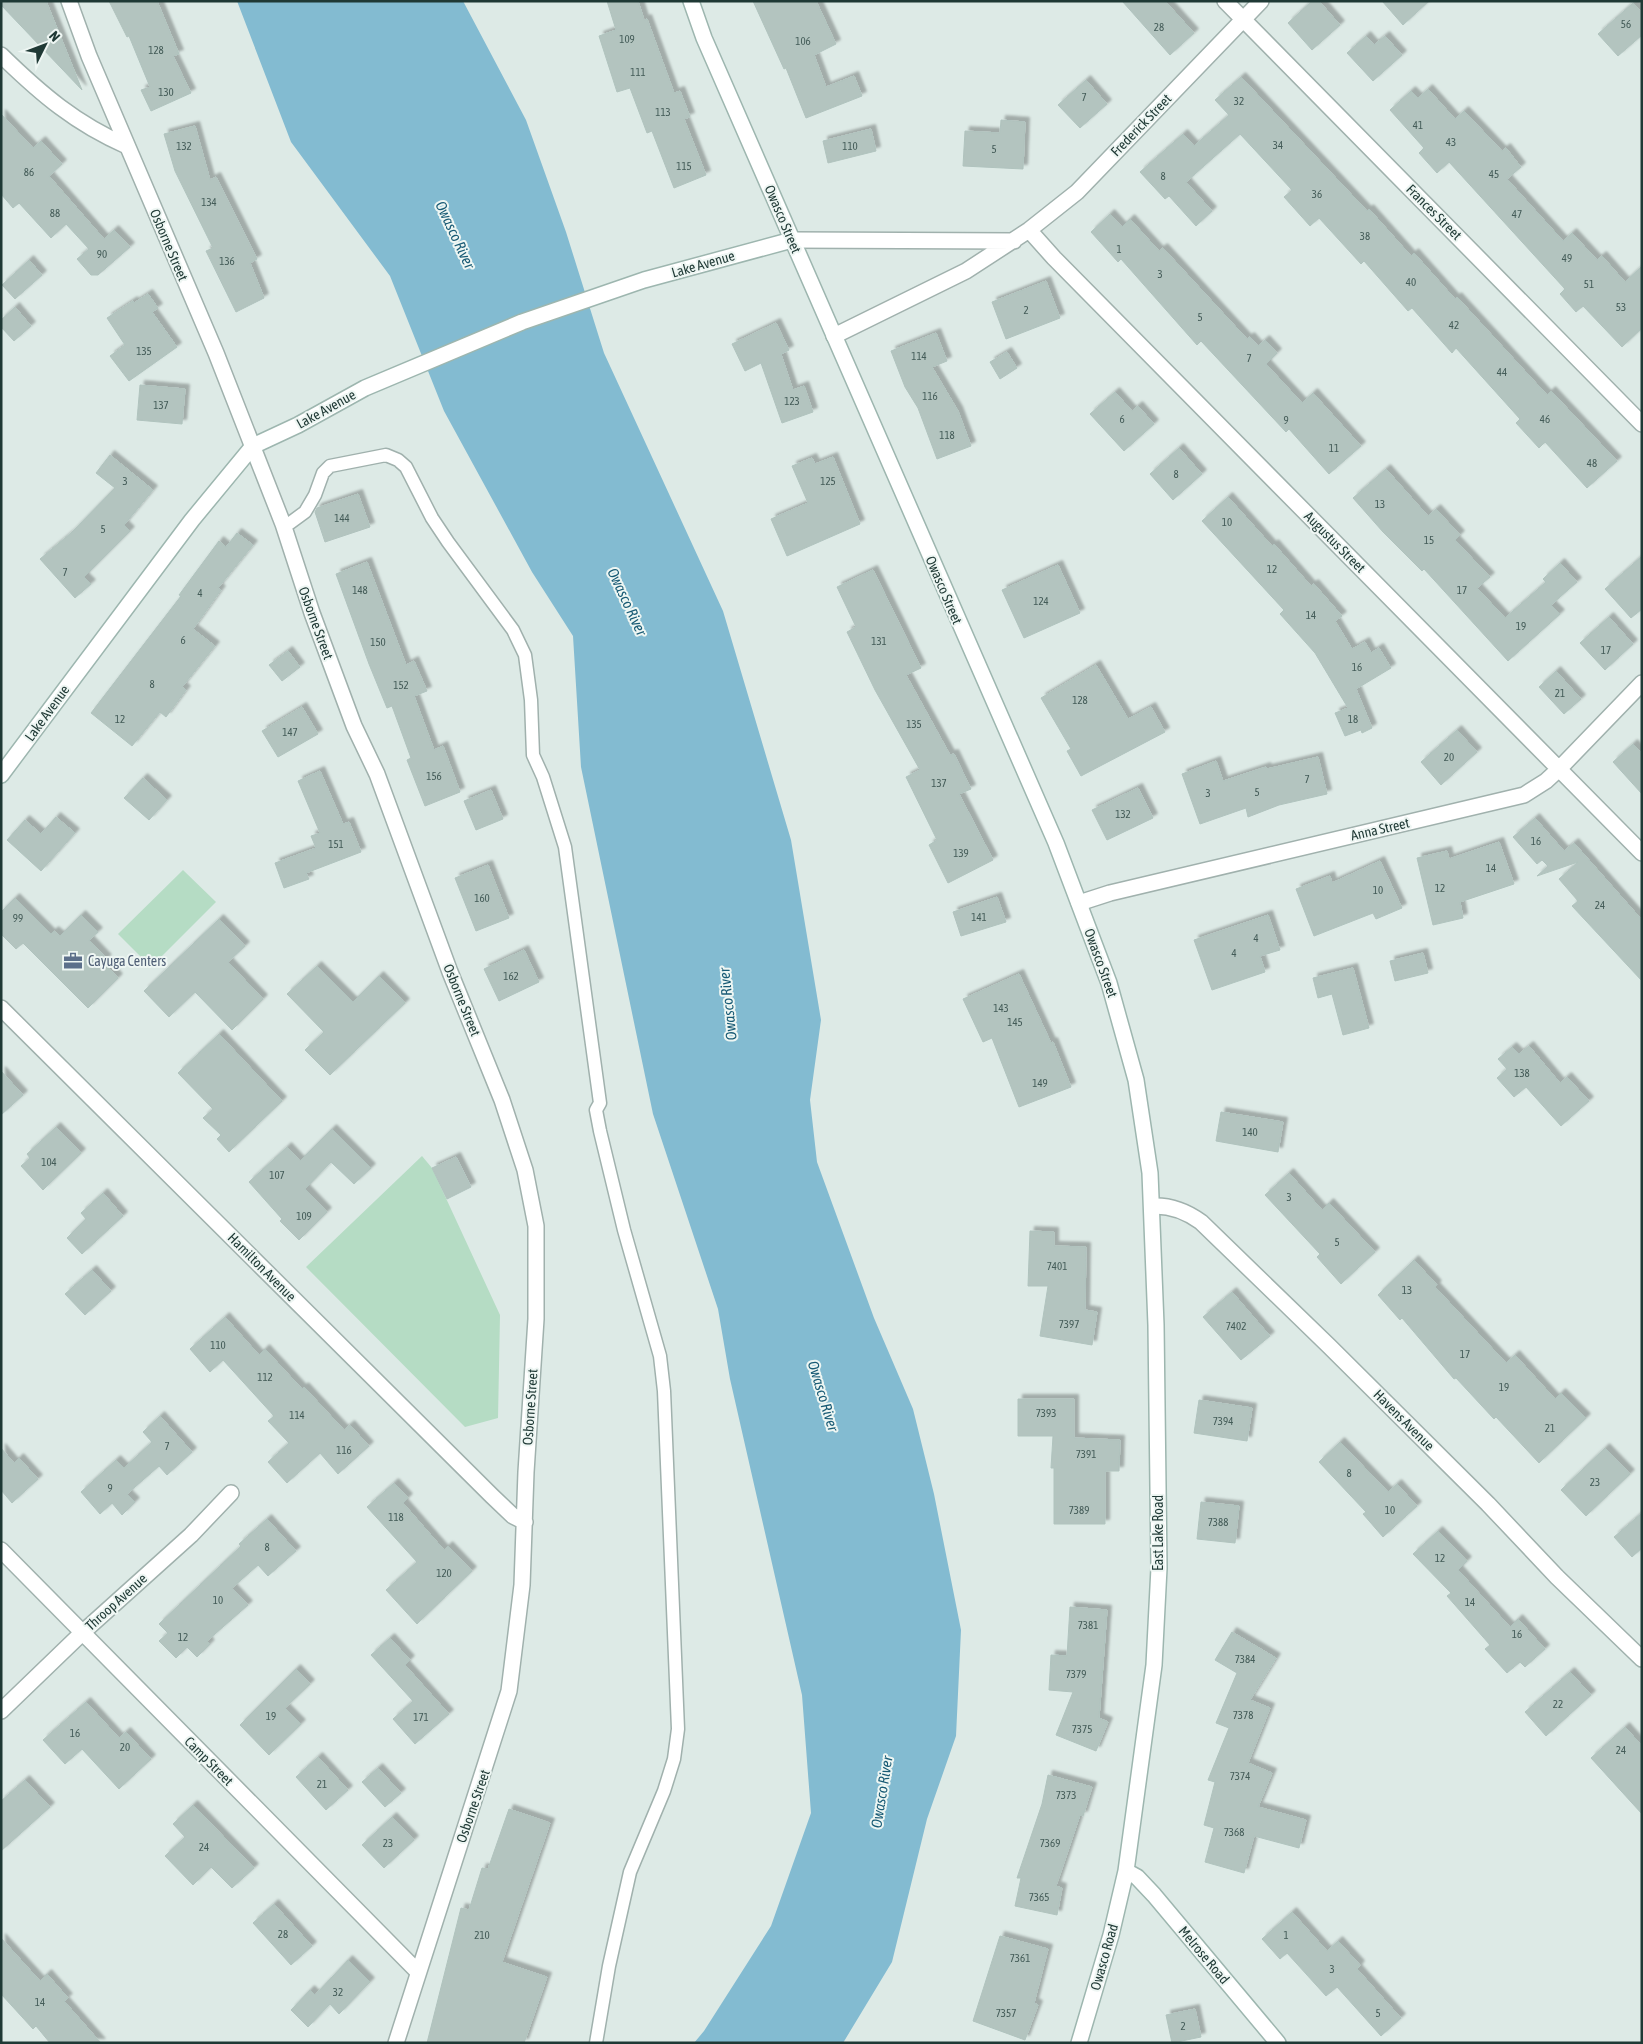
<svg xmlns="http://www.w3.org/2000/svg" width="1643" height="2044" font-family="'Asap Condensed',sans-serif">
<defs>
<filter id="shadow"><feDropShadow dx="4.5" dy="-4.5" stdDeviation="1" flood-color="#0004"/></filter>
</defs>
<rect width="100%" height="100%" fill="#ddeae6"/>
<path fill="#b5dcc4" d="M183 870 216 902 151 967 118 934Z
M422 1156 432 1168 500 1315 498 1418 465 1427 306 1267Z"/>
<path fill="#83bbd1" d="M237 1H463L526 120 566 232 604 353 723 611 791 840 821 1020 810 1100 817 1162 874 1318 913 1409 934 1494 961 1630 956 1736 927 1819 892 1962 843 2043H694L704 2031 771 1926 811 1813 802 1695 730 1379 718 1309 653 1114 581 767 573 636 532 572 444 411 390 276 291 142Z"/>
<path fill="#b3c4bf" stroke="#b0c3be" filter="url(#shadow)" d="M1 1H46L82 90 1 5Z
M109 1H157L179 54 173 56 191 93 151 111 141 90 150 87 129 36 127 37Z
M607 1H638L644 20 647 19 674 93 680 91 690 117 684 119 706 175 674 188 652 131 647 133 630 88 617 92 599 36 616 30Z
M753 1H816L836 44 814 55 826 87 854 76 862 96 806 118 786 68 784 69Z
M1122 1H1165L1194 33 1170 55Z
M1312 1H1319L1340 25 1312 50 1288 23Z
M1382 1H1429L1403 25Z
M1633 3 1642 13V35L1618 56 1598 34Z
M1366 36 1374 45 1385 36 1402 55 1373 81 1347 53Z
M1241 77 1367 211 1369 209 1411 256 1414 253 1455 299 1457 297 1547 395 1551 391 1617 461 1587 488 1545 442 1539 448 1516 423 1520 419 1456 348 1452 353 1412 308 1408 311 1364 261 1361 264 1319 218 1310 226 1284 197 1292 190 1240 134 1186 182 1212 211 1196 226 1169 196 1165 199 1140 172 1183 134 1194 146 1229 115 1215 100Z
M1086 80 1107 104 1080 128 1058 105Z
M1428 89 1455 119 1464 111 1502 151 1506 148 1521 167 1507 179 1563 241 1572 233 1597 260 1602 256 1625 282 1642 266V328L1622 347 1583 306 1576 312 1560 294 1565 289 1449 162 1437 173 1419 153 1424 148 1390 110 1411 91 1418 98Z
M1 114 33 148 41 141 62 164 49 176 104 239 114 230 130 247 98 275H91L77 259 89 249 66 224 51 238 19 203 13 208 1 194Z
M1001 120 1025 122 1023 169 963 166 965 131 1000 133Z
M195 126 210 180 216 177 257 259 250 263 264 298 236 312 206 251 213 248 175 171 164 134Z
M871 129 876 151 828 163 823 141Z
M1110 214 1122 227 1130 219 1159 251 1163 248 1247 339 1250 337 1258 346 1265 340 1277 353 1266 364 1302 403 1313 393 1361 446 1329 474 1289 429 1286 432 1201 341 1197 345 1121 259 1118 262 1091 232Z
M29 260 42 275 15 299 2 285Z
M1046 281 1060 318 1006 339 992 302Z
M148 294 158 308 152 312 177 347 129 381 110 356 125 345 107 318 133 301 134 303Z
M15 307 31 326 14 341 1 327V320Z
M776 323 789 350 781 354 793 390 804 386 813 412 782 423 761 363 745 371 732 344Z
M936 333 947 361 932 367 958 411 971 446 937 459 918 408 905 387 891 351Z
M1007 352 1017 368 1000 379 990 362Z
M140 385 185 389 182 424 137 420Z
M1115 392 1132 411 1138 406 1154 424 1124 451 1090 414Z
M1179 448 1202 474 1173 500 1150 474Z
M110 455 153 490 124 525 130 531 84 577 91 584 75 598 40 559 71 533 115 488 96 473Z
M833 457 860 524 787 556 771 519 808 503 792 466 812 458 815 464Z
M1386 469 1428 516 1436 509 1460 535 1455 540 1490 577 1477 588 1505 618 1546 582 1543 579 1560 563 1577 582 1551 605 1560 614 1508 661 1424 569 1422 571 1383 532 1353 498Z
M358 494 370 527 325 542 315 512 317 508Z
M1228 497 1272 546 1274 544 1311 586 1314 584 1342 616 1335 621 1352 649 1365 642 1371 653 1379 648 1391 668 1356 689 1372 728 1362 733 1361 730 1345 736 1335 713 1348 708 1315 653 1280 614 1284 610 1202 521Z
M237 533 253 545 218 588 221 590 193 629 215 646 182 687 186 690 166 717 160 712 132 746 91 713 181 596 179 595 219 541 226 547Z
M1642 556V609L1631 618 1605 589Z
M367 562 406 665 414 661 427 691 414 696 434 750 443 746 460 792 425 806 407 760 411 758 392 706 387 708 369 664 336 574Z
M1058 565 1080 613 1024 638 1002 590Z
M873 570 921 668 906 675 950 755 954 754 971 789 959 794 993 860 948 883 929 845 937 840 906 777 920 770 875 690 847 632 856 627 837 587Z
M1609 617 1633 644 1605 670 1580 643Z
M288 651 300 667 282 681 269 665Z
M1096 665 1128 719 1151 707 1165 732 1081 776 1067 751 1071 749 1041 698Z
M1556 671 1581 699 1564 714 1539 687Z
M302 707 318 734 278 757 262 731Z
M1457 730 1477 752 1441 785 1421 762Z
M1633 744 1642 754V794L1613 762Z
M1318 757 1327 794 1279 805 1248 817 1246 808 1200 824 1182 774 1216 761 1223 781 1266 767 1267 769Z
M320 771 343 824 349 822 361 852 306 873 309 879 284 888 275 863 316 848 311 836 320 833 298 781Z
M143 778 167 800 149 820 124 798Z
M1138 788 1153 818 1107 840 1092 810Z
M491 790 503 819 476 830 464 801Z
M56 817 75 833 41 871 7 840 25 820 41 834Z
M1535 818 1564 851 1574 843 1642 920V981L1572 906 1578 901 1559 879 1578 862 1537 876 1548 866 1542 860 1537 864 1513 837Z
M1499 842 1514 884 1460 902 1463 918 1433 925 1417 858 1447 851 1449 859Z
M1380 861 1402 908 1376 919 1373 913 1314 936 1296 889 1330 876 1332 883Z
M488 865 509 918 476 931 455 878Z
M997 897 1006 922 961 936 953 912Z
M15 898 51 934 54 931 60 936 81 915 98 932 89 940 107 959 103 962 118 978 88 1008 23 943 16 949 1 934V912Z
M1268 915 1280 950 1260 956 1265 972 1212 990 1194 940Z
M219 919 245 946 228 962 263 999 232 1030 195 992 169 1017 144 991Z
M524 950 539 982 499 1001 484 969Z
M1423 953 1428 973 1395 981 1390 961Z
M317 966 353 1002 379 976 405 1003 330 1075 305 1050 324 1032 287 994Z
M1353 968 1369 1028 1343 1035 1332 994 1318 998 1313 978Z
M1019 974 1051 1043 1053 1042 1071 1087 1019 1107 992 1038 983 1042 963 999Z
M219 1034 282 1101 229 1152 217 1139 221 1135 203 1118 213 1109 178 1073Z
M1529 1046 1560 1083 1567 1077 1589 1101 1561 1126 1526 1087 1514 1097 1497 1078 1507 1069 1498 1059 1512 1047 1519 1054Z
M1 1071 23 1095 1 1115Z
M1221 1112 1283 1122 1278 1152 1216 1141Z
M56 1127 81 1153 43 1190 21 1166 30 1158 27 1154Z
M332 1129 371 1168 354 1184 331 1162 305 1189 327 1212 299 1240 280 1221 282 1219 249 1182 287 1147 300 1161Z
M456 1157 471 1187 447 1199 432 1168Z
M1289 1173 1322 1210 1329 1203 1375 1252 1341 1284 1317 1257 1320 1254 1265 1195Z
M103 1193 123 1216 82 1254 67 1238 86 1219 81 1213Z
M1030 1231 1054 1232V1246L1086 1247 1085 1310 1097 1312 1092 1345 1040 1336 1048 1286H1028Z
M1414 1260 1437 1285 1435 1287 1506 1363 1515 1355 1555 1399 1561 1393 1586 1418 1539 1463 1496 1417 1494 1419 1456 1378 1454 1379 1402 1318 1400 1320 1378 1295Z
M92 1270 111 1291 85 1315 65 1294Z
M1232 1292 1270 1336 1241 1360 1203 1317Z
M225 1317 259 1355 265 1349 302 1389 304 1387 344 1430 350 1425 369 1446 338 1474 320 1453 287 1483 268 1462 289 1443 268 1421 274 1416 223 1360 210 1372 190 1349Z
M1018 1399H1074V1438L1120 1440 1119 1471H1105V1524H1054V1468H1051L1053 1436H1018Z
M1199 1400 1252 1408 1247 1441 1194 1433Z
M160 1416 192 1452 167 1475 159 1466 127 1494 135 1502 122 1515 112 1503 100 1514 81 1492 116 1460 124 1468 152 1442 143 1432Z
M1340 1442 1388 1492 1397 1484 1417 1506 1383 1537 1363 1514 1366 1512 1319 1462Z
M1 1448 14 1463 19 1458 38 1479 12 1503 1 1490Z
M1605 1448 1630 1474 1586 1516 1561 1490Z
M394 1483 408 1498 403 1503 444 1550 448 1546 472 1571 417 1624 386 1590 417 1562 367 1507Z
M1201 1502 1239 1506 1235 1543 1197 1539Z
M1642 1513V1548L1632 1557 1614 1537Z
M267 1519 296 1551 268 1576 258 1565 232 1588 248 1605 207 1641 210 1644 197 1657 187 1647 176 1658 159 1641 168 1633 159 1624 241 1546 239 1544Z
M1438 1531 1467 1561 1458 1570 1510 1627 1518 1619 1545 1649 1525 1667 1520 1662 1507 1673 1485 1649 1490 1645 1447 1596 1451 1593 1413 1554Z
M1070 1607 1107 1610 1099 1718 1108 1722 1096 1751 1056 1735 1073 1692 1049 1690 1051 1655 1067 1656Z
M1232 1632 1276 1658 1250 1700 1270 1708 1248 1763 1272 1773 1258 1807 1306 1820 1299 1848 1254 1836 1244 1873 1205 1862 1214 1828 1204 1825 1215 1782 1208 1780 1229 1728 1216 1723 1237 1673 1215 1660Z
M390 1638 410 1660 405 1665 449 1714 415 1744 393 1719 413 1701 371 1655Z
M296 1669 310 1684 285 1708 301 1724 269 1755 240 1725Z
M1570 1672 1591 1695 1546 1736 1525 1712Z
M86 1702 119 1738 126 1732 151 1759 119 1789 82 1749 65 1764 43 1740Z
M1625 1727 1642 1746V1814L1591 1758Z
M318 1757 348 1790 326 1810 296 1777Z
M378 1768 401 1793 385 1807 362 1782Z
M1048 1775 1092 1787 1083 1816 1080 1815 1056 1886 1062 1888 1057 1915 1015 1906 1021 1878H1017L1042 1804Z
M25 1780 50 1807 1 1851V1801Z
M193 1805 254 1868 232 1888 211 1867 193 1885 165 1856 185 1837 173 1824Z
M509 1809 550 1823 502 1962 547 1977 524 2043H427L461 1908 469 1910 482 1868 488 1869Z
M392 1817 414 1840 384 1868 362 1845Z
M274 1904 312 1946 291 1965 253 1923Z
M1292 1912 1327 1951 1338 1941 1360 1965 1357 1969 1401 2018 1381 2036 1337 1987 1326 1996 1287 1953 1280 1959 1262 1939Z
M1000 1936 1048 1949 1034 2003 1038 2005 1025 2040 973 2021Z
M1 1938 40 1981 47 1974 68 1998 64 2001 101 2043H50L36 2026 33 2029 1 1994Z
M348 1960 370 1982 339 2014 330 2004 308 2027 291 2010 310 1990 315 1995Z
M1195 2009 1201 2037 1172 2043 1166 2015Z"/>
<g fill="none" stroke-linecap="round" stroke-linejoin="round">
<g stroke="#a0b1ad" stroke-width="15">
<path id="lane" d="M283 524 290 523 305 512 315 495 323 473 330 466 386 455 398 460 406 467 432 518 448 542 513 630 525 655 531 700 533 755 543 777 565 847 600 1103 596 1110 600 1131 624 1230 660 1356 664 1391 678 1729 674 1759 664 1791 630 1872 609 1966 596 2043"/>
</g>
<g stroke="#a0b1ad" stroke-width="18">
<path id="street" d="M69 1 89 56 216 353 283 524 312 613 354 726 377 774 450 972 502 1100 525 1170 536 1226V1319L526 1472 522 1585 509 1691 396 2043
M1225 1 1642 424
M1 55C41 94 76 124 127 146
M1029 230 1054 258 1642 853
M792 240 1014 241
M834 336 966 271 1029 230 1077 192 1261 1
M1079 903 1110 893 1524 795 1546 781 1559 769 1642 683
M1 1008 492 1496 513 1516 525 1522
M1152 1206C1171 1205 1186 1211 1201 1222L1329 1346 1488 1504 1557 1577 1642 1659
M1 1550 418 1972
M1 1711 82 1633 191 1535 231 1493"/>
</g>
<g stroke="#9db6af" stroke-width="18">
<path id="secondary" d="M691 1 704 38 1056 843 1109 983 1136 1080 1150 1173 1156 1325 1159 1568 1154 1665 1126 1871 1111 1935 1079 2043
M1 775 192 520 253 446 298 425 365 388 522 322 644 280 792 240
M1126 1871 1137 1877 1154 1895 1278 2043"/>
</g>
<use href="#lane" stroke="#fff" stroke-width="12"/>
<use href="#street" stroke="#fff" stroke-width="15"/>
<use href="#secondary" stroke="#fff" stroke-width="15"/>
</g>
<defs>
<g id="office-bare" transform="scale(1.5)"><path d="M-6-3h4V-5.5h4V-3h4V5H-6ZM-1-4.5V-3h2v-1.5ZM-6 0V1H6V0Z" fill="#5c6f8a" stroke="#eef6f3" stroke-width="2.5" paint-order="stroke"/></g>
</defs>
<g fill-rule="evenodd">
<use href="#office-bare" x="73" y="961"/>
</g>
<g text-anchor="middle" stroke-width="4" stroke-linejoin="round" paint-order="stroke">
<g font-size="11" fill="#445c58">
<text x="1626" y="28">56</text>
<text x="1159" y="31">28</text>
<text x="627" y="43">109</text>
<text x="803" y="45">106</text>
<text x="156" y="54">128</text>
<text x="638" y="76">111</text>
<text x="166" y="96">130</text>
<text x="1084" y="101">7</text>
<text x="1239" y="105">32</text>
<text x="663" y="116">113</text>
<text x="1418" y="129">41</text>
<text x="1451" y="146">43</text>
<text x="1278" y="149">34</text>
<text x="184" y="150">132</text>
<text x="850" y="150">110</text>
<text x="994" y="153">5</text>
<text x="684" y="170">115</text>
<text x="29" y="176">86</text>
<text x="1494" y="178">45</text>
<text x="1163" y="180">8</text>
<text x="1317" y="198">36</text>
<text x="209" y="206">134</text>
<text x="55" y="217">88</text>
<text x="1517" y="218">47</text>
<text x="1365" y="240">38</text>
<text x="1119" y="253">1</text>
<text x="102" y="258">90</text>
<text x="1567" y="262">49</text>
<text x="227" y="265">136</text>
<text x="1160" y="278">3</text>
<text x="1411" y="286">40</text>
<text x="1589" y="288">51</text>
<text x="1621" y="311">53</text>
<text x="1026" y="314">2</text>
<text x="1200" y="321">5</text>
<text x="1454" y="329">42</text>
<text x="144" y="355">135</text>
<text x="919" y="360">114</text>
<text x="1249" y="362">7</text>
<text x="1502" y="376">44</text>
<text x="930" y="400">116</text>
<text x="792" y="405">123</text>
<text x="161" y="409">137</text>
<text x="1122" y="423">6</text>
<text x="1545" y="423">46</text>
<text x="1286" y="424">9</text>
<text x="947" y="439">118</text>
<text x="1334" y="452">11</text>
<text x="1592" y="467">48</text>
<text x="1176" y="478">8</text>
<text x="125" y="485">3</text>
<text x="828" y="485">125</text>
<text x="1380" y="508">13</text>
<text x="342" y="522">144</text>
<text x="1227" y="526">10</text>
<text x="103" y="533">5</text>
<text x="1429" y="544">15</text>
<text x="1272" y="573">12</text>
<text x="65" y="576">7</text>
<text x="360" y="594">148</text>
<text x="1462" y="594">17</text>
<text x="200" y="597">4</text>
<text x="1041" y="605">124</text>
<text x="1311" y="619">14</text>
<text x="1521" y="630">19</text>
<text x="183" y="644">6</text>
<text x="879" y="645">131</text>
<text x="378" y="646">150</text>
<text x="1606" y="654">17</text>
<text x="1357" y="671">16</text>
<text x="152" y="688">8</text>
<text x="401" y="689">152</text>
<text x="1560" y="697">21</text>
<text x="1080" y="704">128</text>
<text x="120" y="723">12</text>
<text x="1353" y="723">18</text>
<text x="914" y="728">135</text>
<text x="290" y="736">147</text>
<text x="1449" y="761">20</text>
<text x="434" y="780">156</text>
<text x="1307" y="783">7</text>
<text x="939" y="787">137</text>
<text x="1257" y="796">5</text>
<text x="1208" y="797">3</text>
<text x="1123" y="818">132</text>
<text x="1536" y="845">16</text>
<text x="336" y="848">151</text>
<text x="961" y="857">139</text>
<text x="1491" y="872">14</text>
<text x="1440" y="892">12</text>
<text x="1378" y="894">10</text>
<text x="482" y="902">160</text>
<text x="1600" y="909">24</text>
<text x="979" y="921">141</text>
<text x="18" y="922">99</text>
<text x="1256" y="942">4</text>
<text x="1234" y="957">4</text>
<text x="511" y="980">162</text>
<text x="1001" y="1012">143</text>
<text x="1015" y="1026">145</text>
<text x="1522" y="1077">138</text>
<text x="1040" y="1087">149</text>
<text x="1250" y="1136">140</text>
<text x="49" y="1166">104</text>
<text x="277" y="1179">107</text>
<text x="1289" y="1201">3</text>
<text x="304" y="1220">109</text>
<text x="1337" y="1246">5</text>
<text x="1057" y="1270">7401</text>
<text x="1407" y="1294">13</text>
<text x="1069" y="1328">7397</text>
<text x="1236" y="1330">7402</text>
<text x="218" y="1349">110</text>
<text x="1465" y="1358">17</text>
<text x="265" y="1381">112</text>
<text x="1504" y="1391">19</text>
<text x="1046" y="1417">7393</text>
<text x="297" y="1419">114</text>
<text x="1223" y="1425">7394</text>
<text x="1550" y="1432">21</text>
<text x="167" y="1450">7</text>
<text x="344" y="1454">116</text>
<text x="1086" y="1458">7391</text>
<text x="1349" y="1477">8</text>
<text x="1595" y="1486">23</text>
<text x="110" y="1492">9</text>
<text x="1079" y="1514">7389</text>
<text x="1390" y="1514">10</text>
<text x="396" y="1521">118</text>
<text x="1218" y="1526">7388</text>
<text x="267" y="1551">8</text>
<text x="1440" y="1562">12</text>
<text x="444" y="1577">120</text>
<text x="218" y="1604">10</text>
<text x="1470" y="1606">14</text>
<text x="1088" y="1629">7381</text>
<text x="1517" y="1638">16</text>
<text x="183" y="1641">12</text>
<text x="1245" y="1663">7384</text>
<text x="1076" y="1678">7379</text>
<text x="1558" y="1708">22</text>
<text x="1243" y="1719">7378</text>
<text x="271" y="1720">19</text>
<text x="421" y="1721">171</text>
<text x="1082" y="1733">7375</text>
<text x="75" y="1737">16</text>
<text x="125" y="1751">20</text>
<text x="1621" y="1754">24</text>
<text x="1240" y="1780">7374</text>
<text x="322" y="1788">21</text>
<text x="1066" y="1799">7373</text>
<text x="1234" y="1836">7368</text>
<text x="388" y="1847">23</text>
<text x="1050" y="1847">7369</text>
<text x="204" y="1851">24</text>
<text x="1039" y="1901">7365</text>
<text x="283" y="1938">28</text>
<text x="482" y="1939">210</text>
<text x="1286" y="1939">1</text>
<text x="1020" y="1962">7361</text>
<text x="1332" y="1973">3</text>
<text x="338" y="1996">32</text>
<text x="40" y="2006">14</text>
<text x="1006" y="2017">7357</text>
<text x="1378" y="2017">5</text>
<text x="1183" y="2030">2</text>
</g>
<g font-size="14" fill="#1f3935" stroke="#eef6f3">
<text transform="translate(1141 125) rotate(-46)" y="5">Frederick Street</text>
<text transform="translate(1434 212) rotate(45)" y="5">Frances Street</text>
<text transform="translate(783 219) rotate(67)" y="5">Owasco Street</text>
<text transform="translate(169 245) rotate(67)" y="5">Osborne Street</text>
<text transform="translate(703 264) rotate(-16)" y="5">Lake Avenue</text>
<text transform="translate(326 409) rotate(-29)" y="5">Lake Avenue</text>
<text transform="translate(1335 542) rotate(45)" y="5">Augustus Street</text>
<text transform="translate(944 590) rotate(67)" y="5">Owasco Street</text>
<text transform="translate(316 623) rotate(70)" y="5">Osborne Street</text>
<text transform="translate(47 713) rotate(-54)" y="5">Lake Avenue</text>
<text transform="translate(1380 829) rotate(-13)" y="5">Anna Street</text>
<text transform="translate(1101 963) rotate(70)" y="5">Owasco Street</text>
<text transform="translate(462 1000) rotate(68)" y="5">Osborne Street</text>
<text transform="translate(262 1267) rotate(45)" y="5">Hamilton Avenue</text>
<text transform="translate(530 1407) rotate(-86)" y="5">Osborne Street</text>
<text transform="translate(1404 1420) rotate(45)" y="5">Havens Avenue</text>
<text transform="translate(1158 1533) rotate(-90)" y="5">East Lake Road</text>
<text transform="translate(116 1602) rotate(-42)" y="5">Throop Avenue</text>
<text transform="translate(209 1761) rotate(45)" y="5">Camp Street</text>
<text transform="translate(473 1806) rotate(-71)" y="5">Osborne Street</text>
<text transform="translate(1204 1955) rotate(50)" y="5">Melrose Road</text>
<text transform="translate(1104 1957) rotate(-74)" y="5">Owasco Road</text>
</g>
<g font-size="14" fill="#4e5e75" stroke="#eef6f3" text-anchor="start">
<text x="88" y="966">Cayuga Centers</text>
</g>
<g font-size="15" font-style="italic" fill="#195b75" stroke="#eef6f3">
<text transform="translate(455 235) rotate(65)" y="5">Owasco River</text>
<text transform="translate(627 602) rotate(65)" y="5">Owasco River</text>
<text transform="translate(728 1004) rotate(-96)" y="5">Owasco River</text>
<text transform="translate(823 1396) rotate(73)" y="5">Owasco River</text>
<text transform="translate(882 1792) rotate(-81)" y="5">Owasco River</text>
</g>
</g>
<rect width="1643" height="2044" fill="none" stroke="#1f3935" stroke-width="5"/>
<g transform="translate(45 45) rotate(48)" stroke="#eef6f3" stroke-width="4" paint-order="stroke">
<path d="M0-4L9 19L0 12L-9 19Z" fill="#1f3935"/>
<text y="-8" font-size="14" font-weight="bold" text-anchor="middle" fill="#1f3935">N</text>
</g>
</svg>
